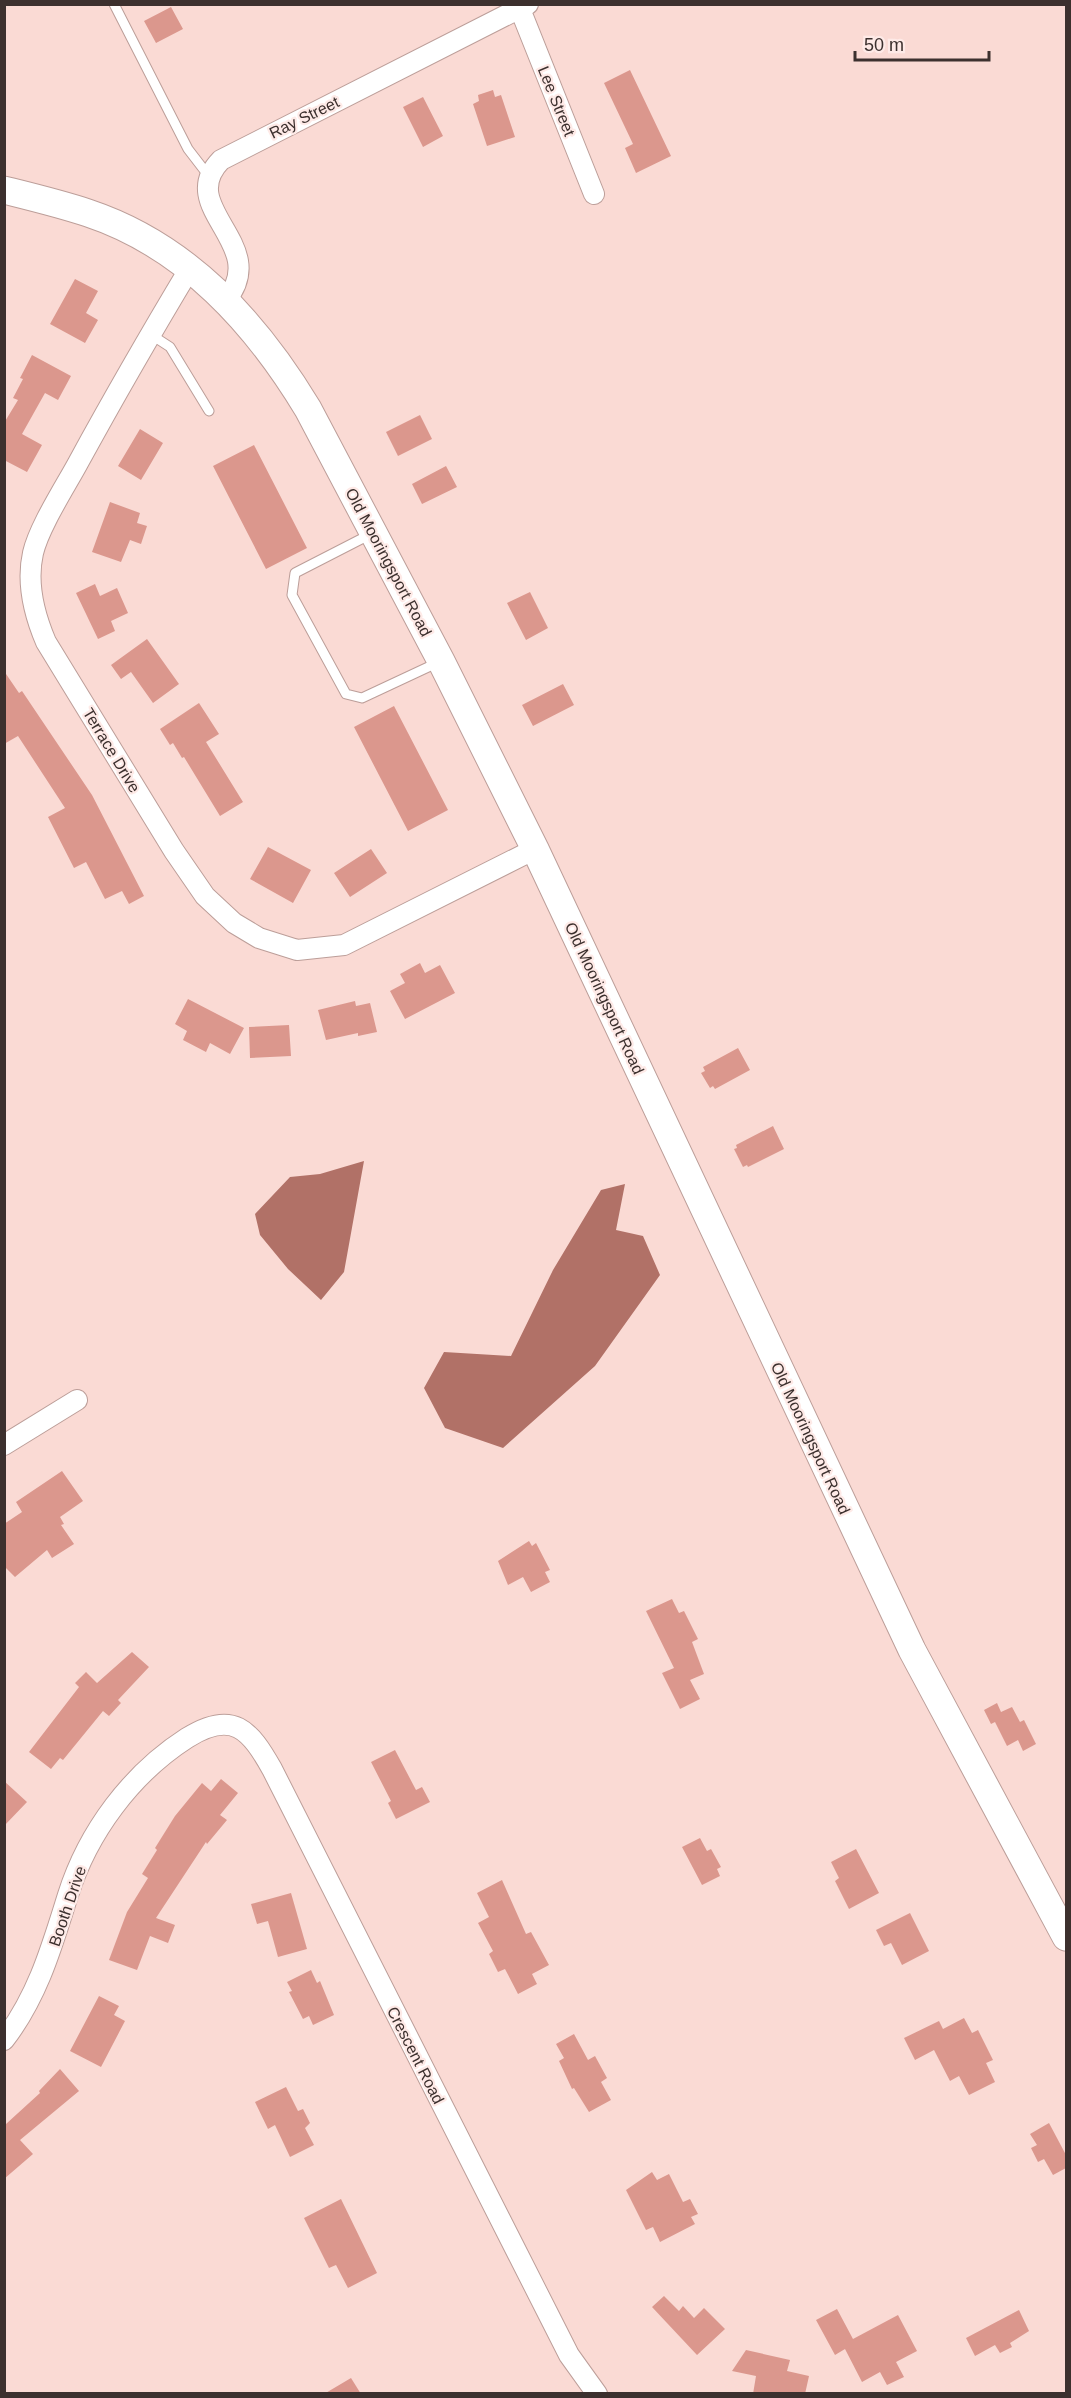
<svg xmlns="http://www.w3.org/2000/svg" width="1071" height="2398" font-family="Arial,sans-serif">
<rect width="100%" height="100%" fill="#fadad4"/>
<path fill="#b17167" d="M364 1161 344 1272 321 1300 288 1269 260 1235 255 1214 290 1177 320 1174Z
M625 1184 616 1230 643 1236 660 1275 595 1366 503 1448 445 1428 424 1388 444 1352 511 1356 553 1270 601 1190Z"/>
<path fill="#db978d" d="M171 7 183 29 156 43 144 21Z
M630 70 671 156 636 173 625 148 633 144 604 83Z
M493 90 495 97 501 95 515 137 487 146 473 104 479 101 478 95Z
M423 97 443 136 423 147 403 107Z
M75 279 98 291 86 313 98 320 85 343 50 324Z
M32 355 71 376 58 400 45 393 22 434 42 445 27 472 4 460V423L18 400 13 398 23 379 20 378Z
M420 415 432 439 398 456 386 432Z
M140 429 163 443 141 480 118 466Z
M254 445 307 548 266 569 213 466Z
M446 466 457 487 422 504 412 484Z
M110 502 140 513 137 523 147 526 141 544 130 540 121 562 92 552Z
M95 584 100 596 117 588 128 613 111 621 115 631 98 639 76 593Z
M530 592 548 628 526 640 507 603Z
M147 639 179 684 153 703 131 672 121 679 111 665Z
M4 671 19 693 22 691 92 795 144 896 129 904 122 891 105 899 86 862 74 868 48 817 65 808 18 736 4 744Z
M563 684 574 705 533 726 522 705Z
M199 703 219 734 206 742 243 802 220 816 184 757 182 758 173 743 170 745 160 729Z
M394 706 448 810 408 831 354 727Z
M268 847 311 870 293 903 250 879Z
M371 849 387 873 350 897 334 873Z
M420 963 425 973 440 965 455 993 405 1019 390 991 405 983 400 974Z
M188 999 244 1028 230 1054 210 1043 206 1052 183 1040 187 1031 175 1024Z
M355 1001 356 1006 370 1003 377 1032 358 1036V1033L326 1040 318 1010Z
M289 1025 291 1056 250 1058 249 1027Z
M738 1048 750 1070 715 1089 713 1086 710 1088 701 1073 705 1071 703 1067Z
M773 1126 784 1149 748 1167 747 1165 743 1167 734 1149 737 1148 736 1145Z
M62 1471 83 1501 60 1517 64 1524 61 1525 74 1544 52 1558 47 1550 15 1577 4 1566V1524L22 1512 16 1502Z
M529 1541 532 1546 536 1543 550 1570 545 1572 550 1582 531 1592 523 1577 508 1585 498 1561Z
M672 1599 679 1613 684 1611 698 1639 692 1642 704 1674 690 1680 700 1699 680 1709 662 1673 674 1668 646 1611Z
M132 1652 149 1667 118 1700 121 1703 109 1716 103 1711 63 1760 60 1758 51 1769 29 1752 79 1687 75 1683 86 1672 97 1683Z
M997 1703 1001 1712 1012 1707 1020 1722 1024 1720 1036 1744 1023 1751 1018 1740 1007 1746 995 1722 991 1724 984 1710Z
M395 1750 416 1790 422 1787 430 1802 396 1819 388 1803 391 1801 371 1762Z
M221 1779 238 1793 220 1815 227 1820 207 1844 206 1842 156 1918 175 1925 168 1943 150 1936 137 1970 109 1960 127 1912 148 1878 142 1874 157 1850 155 1848 175 1816 202 1783 211 1791Z
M4 1781 27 1802 4 1826Z
M700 1838 707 1851 711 1849 721 1867 717 1869 720 1876 702 1885 682 1847Z
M856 1849 879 1893 849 1909 835 1881 839 1878 831 1862Z
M502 1880 526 1934 531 1932 549 1965 532 1974 537 1984 518 1994 505 1969 498 1972 489 1954 493 1951 478 1923 489 1917 477 1893Z
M291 1893 307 1949 278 1957 268 1921 257 1924 251 1904Z
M910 1913 929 1951 902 1965 891 1943 884 1946 876 1930Z
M311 1970 317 1983 320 1981 334 2015 313 2025 309 2016 303 2019 289 1992 292 1991 287 1982Z
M99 1996 119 2006 114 2015 125 2021 101 2067 70 2051Z
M964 2018 972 2033 978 2030 993 2060 986 2063 995 2082 969 2095 959 2076 950 2081 934 2050 915 2060 904 2038 939 2021 943 2029Z
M574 2034 588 2060 595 2056 607 2078 601 2082 611 2100 589 2112 574 2088 572 2089 559 2061 564 2058 556 2044Z
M60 2069 79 2091 20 2140 33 2154 4 2179V2123L6 2124 40 2093 39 2091Z
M286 2087 298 2111 303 2109 310 2123 305 2128 314 2145 290 2157 275 2125 268 2129 255 2102Z
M1049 2123 1066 2155V2168L1053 2175 1044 2159 1038 2162 1031 2148 1037 2145 1030 2134Z
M652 2172 657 2180 669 2174 683 2202 690 2199 698 2214 691 2217 695 2224 660 2242 653 2227 646 2230 626 2190Z
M341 2199 377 2273 348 2288 336 2265 329 2268 304 2218Z
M664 2296 679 2311 683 2306 694 2318 704 2308 725 2329 697 2355 652 2307Z
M837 2309 853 2339 898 2315 917 2351 896 2362 904 2377 887 2385 880 2372 862 2382 845 2349 835 2355 816 2320Z
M1019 2310 1029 2331 1010 2343 1012 2347 1000 2353 995 2345 975 2356 966 2338Z
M746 2350 790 2360 787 2371 809 2376 805 2394H753L756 2376 732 2371Z
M351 2378 361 2394H324Z"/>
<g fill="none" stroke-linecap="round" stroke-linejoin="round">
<g stroke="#bc9e99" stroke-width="11">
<path id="lane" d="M114 4 188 149 208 175
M150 334 170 347 209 411
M371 534 295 573 292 595 346 694 362 698 439 662"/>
</g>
<g stroke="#bc9e99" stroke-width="22">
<path id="street" d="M518 4 594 194
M190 268C151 333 114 397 78 463 65 487 39 527 33 553 26 584 34 614 46 642L174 851 205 896 234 923 259 938 297 950 344 945 535 849
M226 300C272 244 174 208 221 160L528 4
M4 1445 77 1400
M4 2040C38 1996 52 1946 68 1895 88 1832 131 1774 187 1738 233 1709 250 1730 272 1769L569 2355 597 2394"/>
</g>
<g stroke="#bc9e99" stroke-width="29">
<path id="secondary" d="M4 190C32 197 61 204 88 213 187 246 256 323 308 409L441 661 535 849 912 1650 1066 1937"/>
</g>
<use href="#lane" stroke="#fff" stroke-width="9"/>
<use href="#street" stroke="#fff" stroke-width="20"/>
<use href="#secondary" stroke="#fff" stroke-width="27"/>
</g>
<g text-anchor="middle" stroke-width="4.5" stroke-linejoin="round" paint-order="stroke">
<g font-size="16" fill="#3c302e" stroke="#feeae7">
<text transform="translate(557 101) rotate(68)" y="6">Lee Street</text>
<text transform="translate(304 117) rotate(-26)" y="6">Ray Street</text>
<text transform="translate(389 562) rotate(62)" y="6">Old Mooringsport Road</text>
<text transform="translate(112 750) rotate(59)" y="6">Terrace Drive</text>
<text transform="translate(605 998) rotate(65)" y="6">Old Mooringsport Road</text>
<text transform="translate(811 1438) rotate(65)" y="6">Old Mooringsport Road</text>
<text transform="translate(67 1906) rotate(-71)" y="6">Booth Drive</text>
<text transform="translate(416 2055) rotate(63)" y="6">Crescent Road</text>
</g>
</g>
<rect width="1071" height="2398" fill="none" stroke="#3c302e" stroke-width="12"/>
<path d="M855 51v9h134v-9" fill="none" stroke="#3c302e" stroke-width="3"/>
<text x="864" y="51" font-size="18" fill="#3c302e" stroke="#feeae7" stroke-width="4.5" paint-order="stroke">50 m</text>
</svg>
